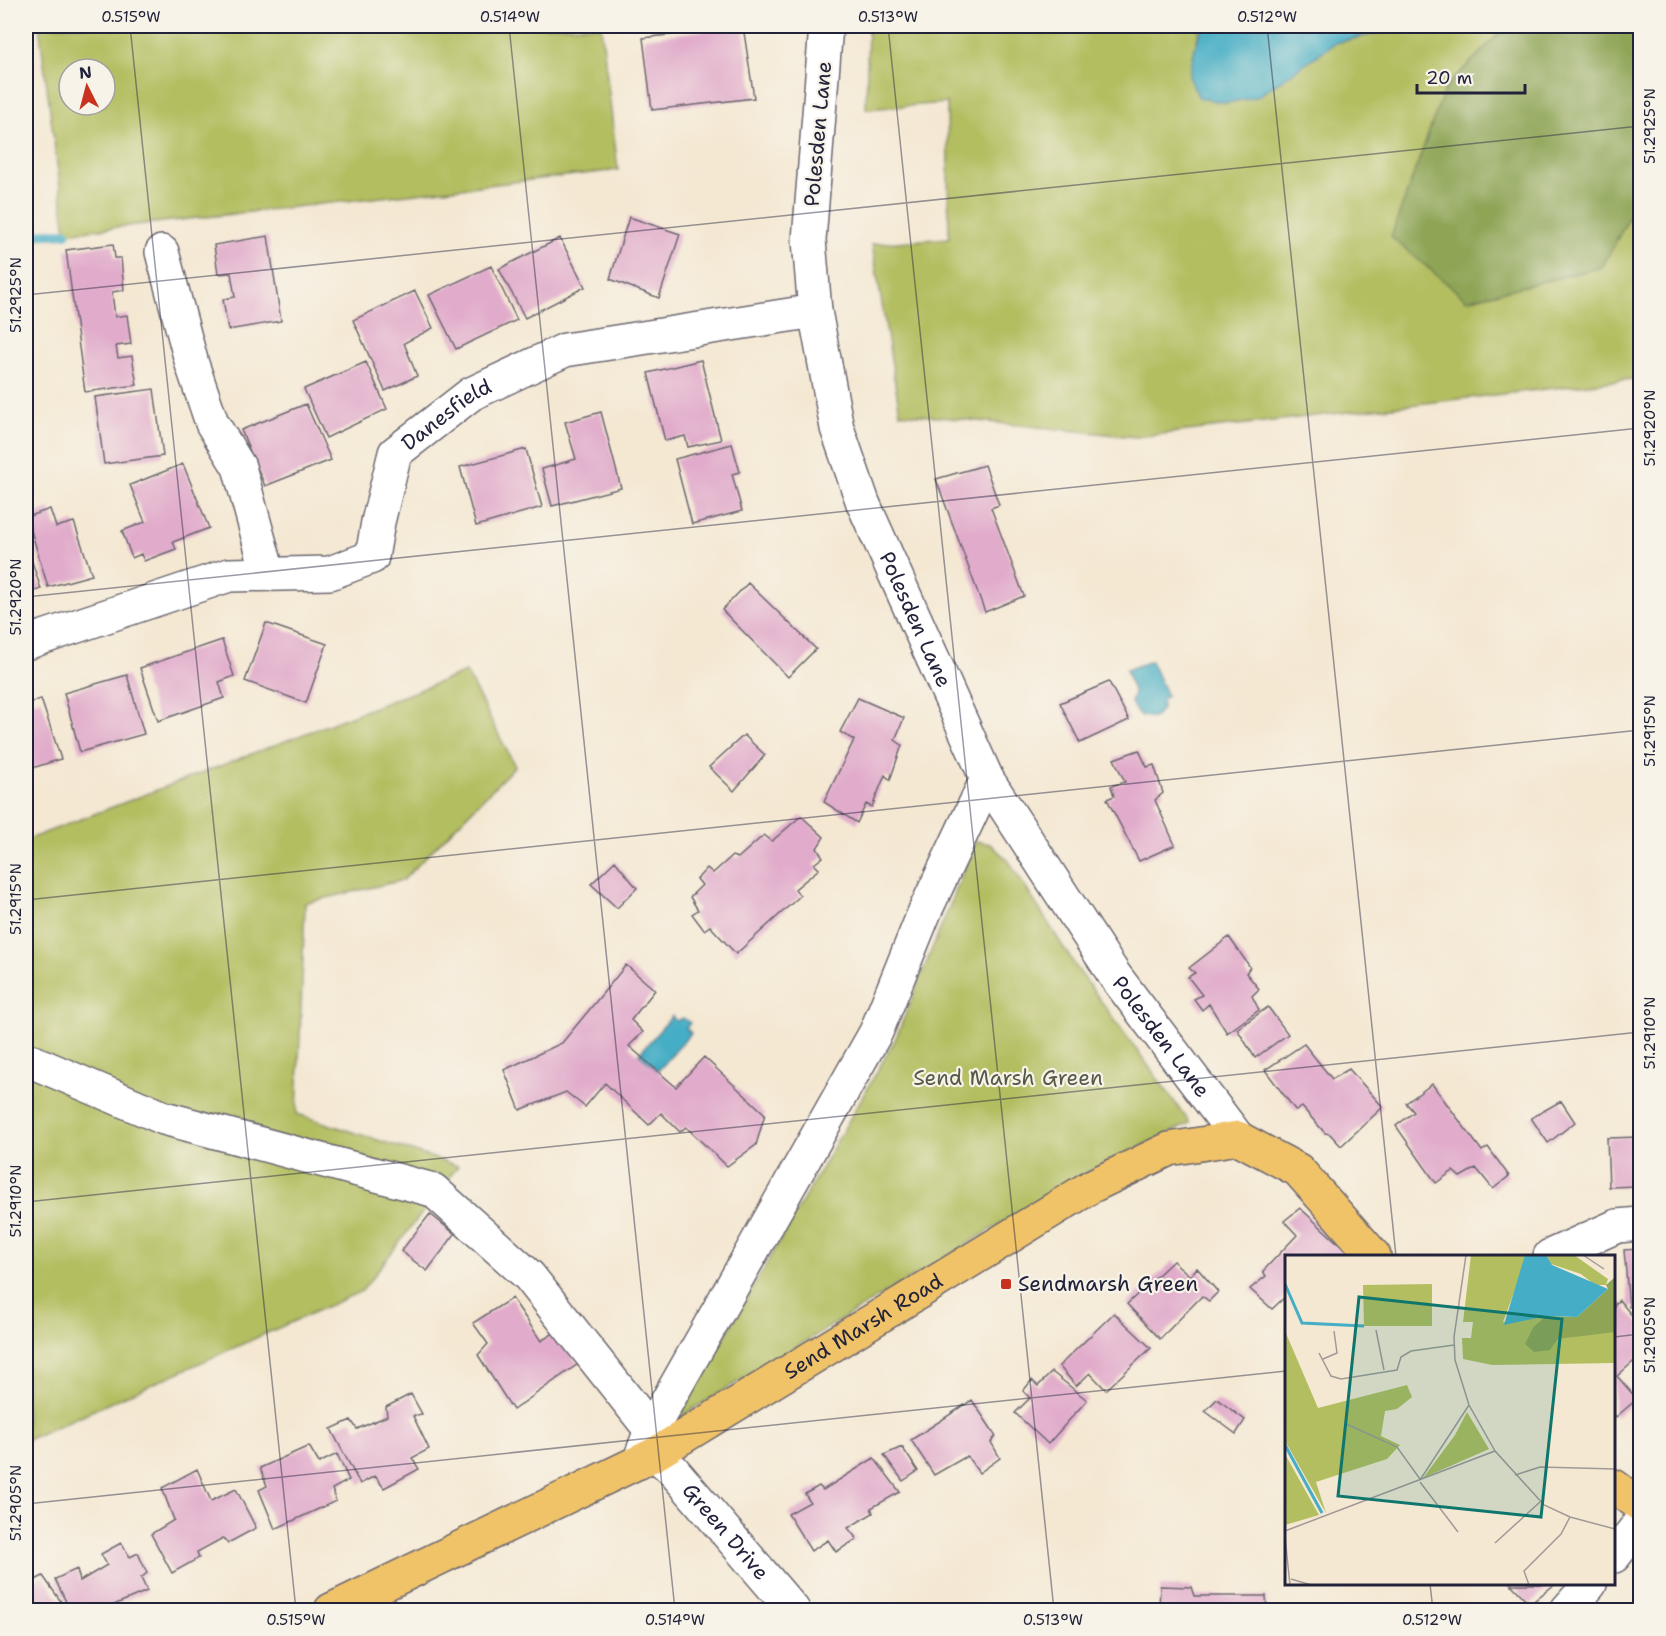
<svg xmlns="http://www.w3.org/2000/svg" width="1666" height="1636" font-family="'Shantell Sans',sans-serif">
<rect width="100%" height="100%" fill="#f7f3e8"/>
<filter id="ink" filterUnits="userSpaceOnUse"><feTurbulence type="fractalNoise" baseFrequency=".0167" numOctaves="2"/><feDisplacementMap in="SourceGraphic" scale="12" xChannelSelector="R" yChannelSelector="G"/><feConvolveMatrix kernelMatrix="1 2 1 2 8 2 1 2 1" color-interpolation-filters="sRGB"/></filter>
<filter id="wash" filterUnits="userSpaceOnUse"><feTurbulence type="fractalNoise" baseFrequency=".008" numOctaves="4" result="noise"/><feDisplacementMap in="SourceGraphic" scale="24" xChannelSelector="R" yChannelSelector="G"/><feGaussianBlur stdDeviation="1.35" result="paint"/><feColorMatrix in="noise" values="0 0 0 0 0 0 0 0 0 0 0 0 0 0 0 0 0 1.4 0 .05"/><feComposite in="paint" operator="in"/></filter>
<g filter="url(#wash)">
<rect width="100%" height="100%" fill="#f4e8d3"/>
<path fill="#b3be60" stroke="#6a704e" stroke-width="1.5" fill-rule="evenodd" d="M39 26H601L618 170 66 233ZM69 69H105V105H69Z
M868 26H1200L1190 77 1408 26H1507L1445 88 1602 267 1640 197V378L1136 437 900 413 872 244 949 238 947 103 866 109Z
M466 672 515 766 403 880 305 903 297 1114 458 1166 362 1291 26 1440V840Z
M976 841 990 844 1008 860 1076 967 1190 1123 1082 1175 678 1418 895 1040Z"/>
<path fill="#8ea556" stroke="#586448" stroke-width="1.5" d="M1507 26H1640V197L1602 267 1467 300 1391 237 1445 88Z"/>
<path fill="#45adc5" stroke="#346880" stroke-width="1.5" d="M1203 26H1408L1335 43 1257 97 1227 103 1199 98 1189 77 1195 47Z
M1151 661 1167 696 1162 700V709L1155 717C1141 718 1136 715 1131 702L1134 694 1126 670Z
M672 1016 676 1021 683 1018 690 1023 686 1028 691 1033 658 1071 639 1054Z"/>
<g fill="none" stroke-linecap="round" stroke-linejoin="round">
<path stroke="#45adc5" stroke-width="10" d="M26 235 66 233"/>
</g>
<g id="blocks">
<path fill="#e1accb" d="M743 26 754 98 652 110 643 38Z
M629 217 680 234 659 298 610 279Z
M268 236 281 321 228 330 223 299 235 297 231 273 218 274 214 245Z
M560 238 585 287 525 318 499 269Z
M113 244 115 258H121L124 290 112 292 115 317 127 315 131 344 116 346 118 358 132 356 137 385 85 392 66 250Z
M491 266 517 320 456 349 429 295Z
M415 291 433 328 404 343 417 376 385 391 353 320Z
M701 360 721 440 688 447 685 436 665 441 648 373Z
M366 362 387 409 326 438 304 389Z
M154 389 163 456 104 464 95 397Z
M306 404 331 460 265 486 241 430Z
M601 412 621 488 552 506 542 469 576 459 565 422Z
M732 444 740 472 732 474 742 511 692 524 675 459Z
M526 449 542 507 476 526 460 467Z
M183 464 209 528 173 542 176 549 144 561 141 554 132 558 122 531 145 522 130 485Z
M985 465 999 505 991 508 1024 596 985 612 936 479Z
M50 509 56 527 74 522 92 575 48 587 27 517Z
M26 543 41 589 26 594Z
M748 583 816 649 788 677 722 610Z
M266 623 327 644 306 703 245 681Z
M222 640 234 676 219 682 224 698 158 721 140 668Z
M127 675 144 734 80 752 64 693Z
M1109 682 1129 720 1080 743 1060 703Z
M858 698 904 718 895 740 902 745 890 780 885 775 872 807 866 804 857 823 824 802 854 740 840 732Z
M41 699 61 759 26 770V704Z
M744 735 765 755 734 791 709 767Z
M1139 750 1147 767 1154 765 1163 793 1155 800 1175 845 1139 861 1107 799 1114 796 1111 786 1125 782 1114 759Z
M801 816 824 837 817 848 823 857 814 864 819 869 795 889 800 896 736 954 710 926 704 930 692 914 698 910 690 897 702 885 697 879 707 868 713 873 732 856 738 858 764 835 772 841Z
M615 861 637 888 617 908 591 884Z
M1229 937 1250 967 1246 973 1259 989 1252 996 1259 1010 1227 1033 1209 1004 1202 1010 1194 999 1202 995 1188 977 1195 973 1189 968Z
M626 965 655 990 631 1020 643 1032 629 1046 676 1087 704 1057 765 1114 756 1145 727 1166 686 1127 680 1132 661 1113 649 1125 605 1083 585 1107 566 1092 520 1110 504 1070 562 1043Z
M1268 1007 1288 1034 1255 1058 1237 1029Z
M1304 1044 1332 1079 1349 1069 1383 1107 1341 1146 1330 1134 1325 1133 1302 1107 1296 1111 1265 1070Z
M1432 1084 1482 1151 1488 1147 1509 1176 1493 1189 1476 1168 1460 1177 1453 1171 1436 1183 1396 1126 1414 1112 1406 1103Z
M1561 1101 1575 1122 1548 1143 1531 1118Z
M1640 1137V1186L1609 1187 1607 1138Z
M1300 1208 1352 1256H1286V1296L1272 1309 1250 1289 1266 1276 1263 1271 1297 1235 1284 1221Z
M430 1214 455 1234 427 1271 401 1251Z
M1640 1249V1306L1629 1307 1624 1250Z
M1173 1261 1190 1276 1197 1268 1218 1292 1209 1301 1202 1296 1160 1339 1127 1304Z
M512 1298 541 1341 557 1331 578 1364 513 1410 478 1355 488 1344 473 1323Z
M1619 1300 1640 1325V1356L1617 1376 1637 1399 1616 1417 1614 1414V1305Z
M1114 1313 1151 1348 1106 1390 1090 1373 1076 1386 1059 1366Z
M1052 1372 1087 1400 1048 1444 1015 1413 1030 1398 1023 1391 1032 1380 1038 1386Z
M411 1394 422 1414 413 1416 429 1449 412 1458 419 1469 384 1488 375 1476 360 1484 331 1429 351 1420 357 1429 387 1416 386 1407Z
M1217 1399 1245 1420 1236 1434 1205 1411Z
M972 1400 996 1436 991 1442 1000 1458 979 1473 967 1456 934 1475 911 1440Z
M309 1446 319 1463 337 1454 349 1480 332 1489 336 1501 275 1529 259 1490 267 1486 260 1468Z
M902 1447 918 1471 903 1481 884 1455Z
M874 1458 900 1492 871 1508 873 1513 848 1528 857 1539 836 1552 828 1540 811 1551 788 1514 810 1502 805 1494 819 1486 823 1490Z
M197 1469 211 1501 236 1489 256 1528 228 1543 223 1538 197 1552 199 1558 172 1573 151 1534 174 1520 162 1488Z
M121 1543 130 1557 138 1553 147 1573 141 1578 147 1591 102 1610H92L88 1605 78 1610H70L55 1579 77 1569 80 1581 107 1565 101 1554Z
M43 1576 67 1610H26V1585Z
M1511 1584H1555L1530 1604Z
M1160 1586 1191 1587 1194 1596H1266L1267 1610H1159Z"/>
</g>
</g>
<g filter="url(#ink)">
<use href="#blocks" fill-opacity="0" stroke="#6c6770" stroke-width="1.5"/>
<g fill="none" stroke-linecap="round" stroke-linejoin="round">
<g stroke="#6c6770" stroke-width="36">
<g id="minor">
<path id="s1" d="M826 26 809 240 815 311 837 428 863 503 987 779 1115 976 1238 1138"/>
<path d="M162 252 192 364 212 423 239 467 268 573"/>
<path id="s2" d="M26 643 229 575 330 573 372 557 378 522 395 453 471 394 565 350 815 311"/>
<path d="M26 1059 164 1118 433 1190 529 1276 651 1430"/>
<path d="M1550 1256 1617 1226 1640 1224"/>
<path id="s3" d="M655 1454 672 1469 793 1610"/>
<path d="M639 1462 651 1430 876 1032 925 911 987 779"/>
<path d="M1614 1556 1640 1523"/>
<path d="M1567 1610 1590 1584"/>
</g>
</g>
<g stroke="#6c6770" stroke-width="36">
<g id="major">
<path d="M1614 1486 1640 1505"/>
<path id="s4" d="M331 1610 655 1454 1092 1186 1169 1149 1238 1138 1298 1170 1374 1256"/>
</g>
</g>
<use href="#minor" stroke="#fff" stroke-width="33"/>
<use href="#major" stroke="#f1c369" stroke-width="33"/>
</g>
</g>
<path fill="none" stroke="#22223b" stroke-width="1.5" stroke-opacity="0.45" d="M130 26 296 1610M509 26 675 1610M888 26 1054 1610M1267 26 1396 1256M26 295 1640 126M26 597 1640 428M26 900 1640 730M26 1202 1640 1032M1614 1337 1640 1334M26 1504 1286 1371M1430 1584 1433 1610"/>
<rect fill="#c8321e" stroke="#f7f3e8" stroke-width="2" x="1000" y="1278" width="12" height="12" rx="3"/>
<g text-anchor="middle" stroke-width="4.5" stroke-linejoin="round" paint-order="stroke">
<g font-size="21" fill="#22223b" stroke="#f7f3e8">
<text transform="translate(818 134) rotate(-85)" y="7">Polesden Lane</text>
<text dy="7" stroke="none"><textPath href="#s2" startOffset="531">Danesfield</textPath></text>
<text dy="7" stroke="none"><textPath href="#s1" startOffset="612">Polesden Lane</textPath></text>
<text dy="7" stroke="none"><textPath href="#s1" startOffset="1098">Polesden Lane</textPath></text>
<text dy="7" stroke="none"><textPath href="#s4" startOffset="604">Send Marsh Road</textPath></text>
<text dy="7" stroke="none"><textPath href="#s3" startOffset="105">Green Drive</textPath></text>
</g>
<g font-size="21" fill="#555948" stroke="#f7f3e8">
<text x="1008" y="1085">Send Marsh Green</text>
</g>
<g font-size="21" fill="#22223b" stroke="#f7f3e8" text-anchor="start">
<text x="1018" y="1291">Sendmarsh Green</text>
</g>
</g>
<g transform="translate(1285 1255)">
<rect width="330" height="330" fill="#f4e8d3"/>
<path d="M186 0H240L241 5 218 67 261 61 249 71 273 84 330 75V108L207 110 178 104 177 83H186L188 67H178ZM261 0H289L323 24 321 30H310L296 19 266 9ZM147 29V71H79L78 30ZM0 76 33 153 122 130 127 142 112 154 100 156 96 181 115 190 102 204 31 227 41 258 0 186ZM182 157 204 194 138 223 170 180ZM0 199 34 260 0 270Z" fill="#b3be60"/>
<path d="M330 22V77L273 84 265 95 249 97 240 89 249 71 261 61 292 62 323 34 321 30Z" fill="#8ea556"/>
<path d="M240 0H261L267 10 323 34 292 62 261 61 219 70Z" fill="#45adc5"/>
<path fill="none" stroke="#45adc5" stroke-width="3" d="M0 29 17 68 79 71M0 190 37 258"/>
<path fill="none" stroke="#a09996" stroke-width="1.5" d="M181 0 169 82 170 105 184 150 210 196M298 0 319 14M154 51 175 52M91 75 99 115M34 98 46 121 56 124 112 115 116 102 126 96 169 90M38 104 52 98 49 76M59 168 112 192 135 224M230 220 255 212 330 214M135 225 184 150M135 227 173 277M0 276 210 196 259 250 285 262 330 274M0 282 5 330M210 288 255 247M6 324 26 330M244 330 239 316 276 279 285 262"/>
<path fill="#0f766e" fill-opacity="0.15" stroke="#0f766e" stroke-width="3" d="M74 42 277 64 256 262 53 241Z"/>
<rect width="330" height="330" fill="none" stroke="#22223b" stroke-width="3"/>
</g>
<rect width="1666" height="1636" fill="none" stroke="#f7f3e8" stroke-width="66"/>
<g transform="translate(87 87) rotate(354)"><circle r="28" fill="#f7f3e8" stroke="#a29fa3" stroke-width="1.5"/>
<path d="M0-4.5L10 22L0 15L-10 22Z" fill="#c8321e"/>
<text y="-9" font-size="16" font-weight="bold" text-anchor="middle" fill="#22223b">N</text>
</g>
<path d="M1417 84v9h108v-9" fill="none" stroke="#22223b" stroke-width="3"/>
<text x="1426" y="84" font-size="18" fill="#22223b" stroke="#f7f3e8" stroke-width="4.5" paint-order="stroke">20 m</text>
<rect x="33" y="33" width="1600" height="1570" fill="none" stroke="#22223b" stroke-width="2"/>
<g font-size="15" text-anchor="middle" fill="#22223b">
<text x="131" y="22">0.515°W</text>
<text x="510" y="22">0.514°W</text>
<text x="888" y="22">0.513°W</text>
<text x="1267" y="22">0.512°W</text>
<text transform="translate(1650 126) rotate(-90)" y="5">51.2925°N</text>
<text transform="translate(16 295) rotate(-90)" y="5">51.2925°N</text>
<text transform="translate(1650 428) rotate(-90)" y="5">51.2920°N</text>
<text transform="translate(16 597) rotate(-90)" y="5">51.2920°N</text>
<text transform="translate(1650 731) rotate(-90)" y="5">51.2915°N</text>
<text transform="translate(16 899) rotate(-90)" y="5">51.2915°N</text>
<text transform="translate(1650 1033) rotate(-90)" y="5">51.2910°N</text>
<text transform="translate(16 1201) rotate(-90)" y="5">51.2910°N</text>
<text transform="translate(1650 1335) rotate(-90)" y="5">51.2905°N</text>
<text transform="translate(16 1503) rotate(-90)" y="5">51.2905°N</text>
<text x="296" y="1625">0.515°W</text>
<text x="675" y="1625">0.514°W</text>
<text x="1053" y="1625">0.513°W</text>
<text x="1432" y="1625">0.512°W</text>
</g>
</svg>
